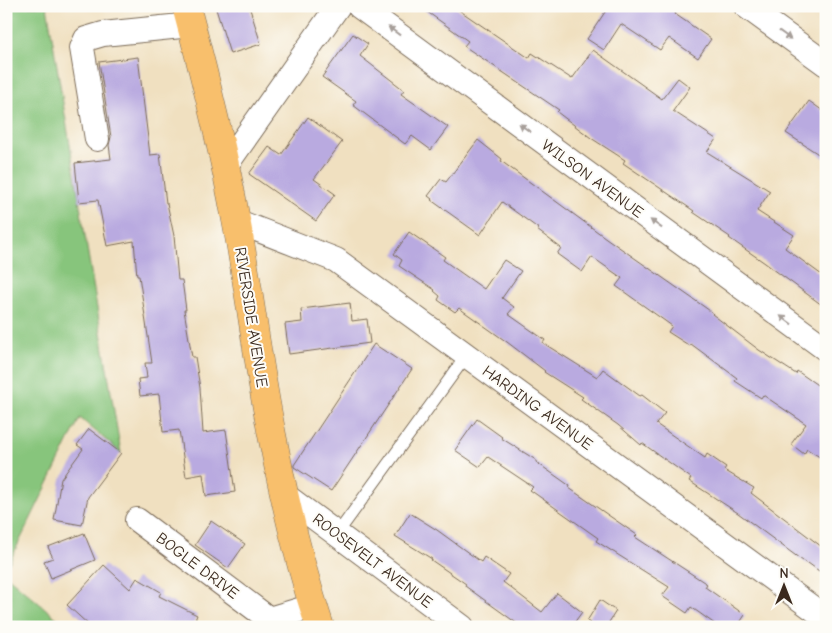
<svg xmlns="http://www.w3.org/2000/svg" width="832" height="633" font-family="'Comic Neue',sans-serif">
<rect width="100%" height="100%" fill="#fdfcf7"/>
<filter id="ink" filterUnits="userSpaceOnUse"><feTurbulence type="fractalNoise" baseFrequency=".02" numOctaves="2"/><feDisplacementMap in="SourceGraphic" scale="10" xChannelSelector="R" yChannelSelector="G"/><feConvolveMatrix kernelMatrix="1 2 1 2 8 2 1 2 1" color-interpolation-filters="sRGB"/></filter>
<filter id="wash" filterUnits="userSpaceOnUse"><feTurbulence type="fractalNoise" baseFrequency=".0096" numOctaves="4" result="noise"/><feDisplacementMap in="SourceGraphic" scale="20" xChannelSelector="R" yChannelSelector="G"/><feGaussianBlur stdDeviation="1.12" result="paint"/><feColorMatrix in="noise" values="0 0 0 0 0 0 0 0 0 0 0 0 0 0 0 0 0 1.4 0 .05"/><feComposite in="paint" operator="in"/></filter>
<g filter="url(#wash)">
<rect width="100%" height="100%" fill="#f0e0c0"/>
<path fill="#87c57b" stroke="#61784c" d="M6 6H47L121 453 80 418 6 569Z
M6 575 67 627H6Z"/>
<g id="blocks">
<path fill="#b9aae0" d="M226 6H249L261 44 230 54 216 9Z
M419 6H453L529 58 532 53 572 79 593 50 662 99 678 78 690 87 673 111 716 139 707 152 770 191 757 211 794 235 785 248 826 278V308L765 263 729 238 730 237 693 212 694 211 623 163 625 160 591 138 557 112 559 110 464 46 468 41Z
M609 6H667L676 12 675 14 711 39 698 58 669 38 660 50 621 24 604 50 587 39Z
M353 34 368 44 360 56 404 90 401 94 448 127 431 150 412 136 405 144 353 105 356 101 322 77Z
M138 57 150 155 160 154 166 203H167L174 236 178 280H182L186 310H184L192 357H195L200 388 203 433 226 430 235 492 206 496 203 474 186 477 179 430 163 432 159 394 140 396 138 379 147 378 145 363H152L139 276H137L134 241 107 246 98 200 79 202 75 163 111 159 109 145 111 137 99 62Z
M809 101 826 113V159L786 133Z
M308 117 342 142 314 179 335 194 316 221 249 174 269 147 281 155Z
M478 140 502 159 501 161 606 238 713 313 712 314 759 350 796 374 797 371 826 391V461L807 449 804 454 791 444 806 424 763 395 761 398 735 381 737 378 691 344 690 346 668 332 672 326 616 286 622 278 592 257 582 272 557 254 561 248 537 230 539 229 502 202 480 235 431 200 432 199 428 196 441 179 446 182Z
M409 232 445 257 443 260 484 289 504 260 521 271 502 298 514 307 508 314 545 340 543 343 597 377 603 369 640 396 642 395 665 413 656 424 705 458 707 454 726 467 724 470 754 488 751 493 826 550V576L808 563 807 564 738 513 689 481 691 478 642 443 641 445 618 425 581 399 583 397 544 372 545 371 507 342 459 308 455 312 438 300 440 296 434 291 435 290 399 266 402 260 394 254Z
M350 303 352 321 367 319 370 343 289 354 285 324 302 322 301 309Z
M374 344 412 369 331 491 294 467V465Z
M477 419 502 437 501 438 536 460V462L570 486 569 488 637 535 635 537 707 584 705 587 745 615 737 627H719L691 607 687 613 662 596 669 587 596 541 598 538 530 490 533 487 488 457 480 467 455 450Z
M89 429 121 453 88 497 82 525 54 520 61 479 83 449 77 445Z
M410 513 437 530 481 562 484 557 509 574 503 582 542 612 557 593 582 612 571 627H522L465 586 466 584 431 560 432 559 395 536Z
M211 521 245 544 228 568 195 545Z
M84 533 95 560 51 578 44 561 53 558 48 547Z
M104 565 130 589 137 578 161 592 159 596 197 615 192 627H91L67 605Z
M600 600 616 611 606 627H596L587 621Z"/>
</g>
</g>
<g filter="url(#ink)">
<use href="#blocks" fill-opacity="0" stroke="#7a6a57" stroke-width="1"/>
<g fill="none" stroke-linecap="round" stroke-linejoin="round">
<g stroke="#7a6a57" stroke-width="13">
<path id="service" d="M337 534 467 355"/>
</g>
<g stroke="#7a6a57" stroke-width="26">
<path id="minor" d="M359 6 826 349
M746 6 826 64
M97 139 82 48 86 39 103 34 191 25
M226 165 338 6
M236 221 336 260 826 618
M283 494 462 627
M137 520 269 619 313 606"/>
</g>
<g stroke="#7a6a57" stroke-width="29">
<path id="primary" d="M186 6C205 77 223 148 236 220 250 293 258 367 273 440 285 503 300 566 320 627"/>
</g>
<use href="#service" stroke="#fff" stroke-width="11"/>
<use href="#minor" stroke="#fff" stroke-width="24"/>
<use href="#primary" stroke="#f8bf6c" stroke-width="28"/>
</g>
<defs><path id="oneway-solid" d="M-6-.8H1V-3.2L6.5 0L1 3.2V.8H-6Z" transform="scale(1.25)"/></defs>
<g fill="#a79f9a">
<use href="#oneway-solid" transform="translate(394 31) rotate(-144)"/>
<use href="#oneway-solid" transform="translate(785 35) rotate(36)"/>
<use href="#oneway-solid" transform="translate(525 128) rotate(-144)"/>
<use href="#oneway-solid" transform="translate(656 224) rotate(-144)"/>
<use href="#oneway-solid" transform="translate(786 320) rotate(-144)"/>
</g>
</g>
<g text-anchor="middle" stroke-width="4" stroke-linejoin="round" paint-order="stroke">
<g font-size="16" fill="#3b2a1e" stroke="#fdfcf7">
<text transform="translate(593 178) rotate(36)" y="6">WILSON AVENUE</text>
<text transform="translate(252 317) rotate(81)" y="6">RIVERSIDE AVENUE</text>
<text transform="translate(538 407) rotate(36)" y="6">HARDING AVENUE</text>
<text transform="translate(373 560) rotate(37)" y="6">ROOSEVELT AVENUE</text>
<text transform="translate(198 565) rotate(37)" y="6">BOGLE DRIVE</text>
</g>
</g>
<rect width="832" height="633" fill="none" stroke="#fdfcf7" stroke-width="25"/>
<g transform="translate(784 586)" stroke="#fdfcf7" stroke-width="4" paint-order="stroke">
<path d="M0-4L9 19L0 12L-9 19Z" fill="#3b2a1e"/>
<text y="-8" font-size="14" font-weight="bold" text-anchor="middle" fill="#3b2a1e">N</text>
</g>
</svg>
